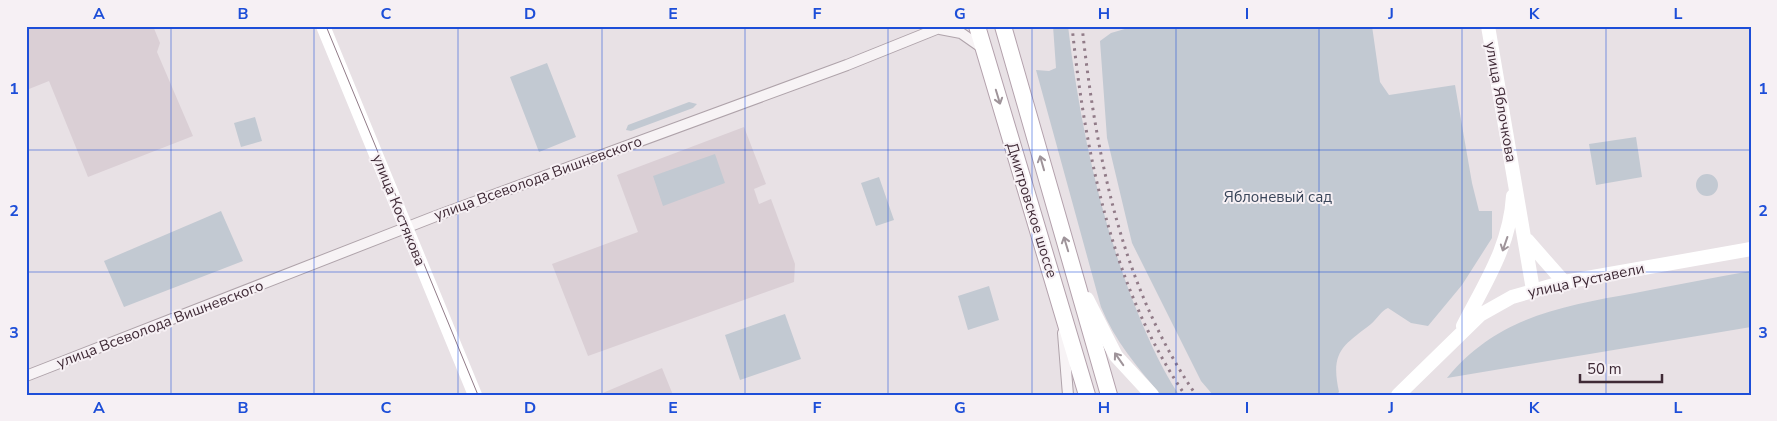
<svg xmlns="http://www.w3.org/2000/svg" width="1777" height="421" font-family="'Nunito Sans',sans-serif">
<rect width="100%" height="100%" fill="#e8e1e5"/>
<path fill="#dacfd5" d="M26 26H153L160 43 157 52 193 136 88 177 49 81 29 89 26 83Z
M744 127 766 184 754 189 759 204 771 199 795 264 794 282 588 356 552 264 638 232 617 175Z
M662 368 673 395H598Z"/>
<path fill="#c2c9d2" d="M1053 26H1068C1079 119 1098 209 1131 296 1144 329 1159 365 1179 395H1161C1137 367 1115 341 1101 307L1036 70 1049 71 1056 68Z
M1135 26H1372L1380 82 1389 95 1455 85 1472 183 1479 211H1492V238L1462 285 1428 326 1411 323 1388 308C1381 311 1377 319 1371 324 1343 346 1330 351 1339 392L1336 395H1213L1201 381 1132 243 1107 138 1100 41 1111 33Z
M547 63 576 137 539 152 510 77Z
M689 102 697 104 693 108 631 131 626 130 628 125Z
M255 117 262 141 241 147 234 123Z
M1636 137 1642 177 1596 185 1589 144Z
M715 154 725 183 663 206 653 176Z
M1696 185a11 11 0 1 1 22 0a11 11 0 1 1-22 0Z
M879 177 894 220 876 226 861 183Z
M221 211 243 261 124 307 104 261Z
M1751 271V327L1447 378C1497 317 1562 306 1635 293 1674 285 1712 278 1751 271Z
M989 286 999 320 968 330 958 296Z
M785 314 801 359 740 380 725 335Z"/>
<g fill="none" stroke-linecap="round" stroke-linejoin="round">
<g stroke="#afa3aa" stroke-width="12">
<path id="street" d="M940 29 961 33 981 47
M1063 333 1068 395
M26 376 436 216 847 65 944 26"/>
</g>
<g stroke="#b3a1ac" stroke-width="18">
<path id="primary" d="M977 26 1087 395
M1003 26 1109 395"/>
</g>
<use href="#street" stroke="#f7f3f5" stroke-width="10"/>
<path stroke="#fff" stroke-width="14" d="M323 26 475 395
M1488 26 1533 290
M1527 240 1564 282
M1087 299 1116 356 1152 395
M1463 326C1485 283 1510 246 1513 196
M1398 395 1480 315 1512 297 1564 282 1751 249"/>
<use href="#primary" stroke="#fff" stroke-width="16"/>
<path stroke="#917b88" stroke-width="1" d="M326 26 478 395"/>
<path stroke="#917b88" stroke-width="3" stroke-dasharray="2.5 5" stroke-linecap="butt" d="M1072 26C1085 153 1112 288 1185 395
M1082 26C1096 155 1121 286 1196 395"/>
</g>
<defs><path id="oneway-shaft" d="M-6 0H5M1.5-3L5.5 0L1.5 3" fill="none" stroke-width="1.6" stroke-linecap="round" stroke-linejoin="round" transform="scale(1.25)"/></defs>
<g stroke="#9f949a">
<use href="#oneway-shaft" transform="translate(998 97) rotate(73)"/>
<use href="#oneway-shaft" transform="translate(1042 163) rotate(-106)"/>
<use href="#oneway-shaft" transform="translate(1066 244) rotate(-107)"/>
<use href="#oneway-shaft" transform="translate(1505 244) rotate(109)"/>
<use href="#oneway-shaft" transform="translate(1119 359) rotate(-125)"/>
</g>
<path fill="none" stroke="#1d4ed8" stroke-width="1" stroke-opacity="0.55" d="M171 26V395M314 26V395M458 26V395M602 26V395M745 26V395M888 26V395M1032 26V395M1176 26V395M1319 26V395M1462 26V395M1606 26V395M26 150H1751M26 272H1751"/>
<g text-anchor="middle" stroke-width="4" stroke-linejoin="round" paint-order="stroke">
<g font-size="15" fill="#3f2a36" stroke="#f6f0f4">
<text transform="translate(1501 102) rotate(80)" y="5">улица Яблочкова</text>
<text transform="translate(538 178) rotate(-20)" y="5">улица Всеволода Вишневского</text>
<text transform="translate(399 210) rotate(68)" y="5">улица Костякова</text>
<text transform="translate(1032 210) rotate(73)" y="5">Дмитровское шоссе</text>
<text transform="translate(1586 280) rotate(-12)" y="5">улица Руставели</text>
<text transform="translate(160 324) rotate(-21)" y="5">улица Всеволода Вишневского</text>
</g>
<g font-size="15" fill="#394559" stroke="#f6f0f4">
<text x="1278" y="202">Яблоневый сад</text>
</g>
</g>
<rect width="1777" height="421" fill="none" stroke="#f6f0f4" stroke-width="55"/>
<path d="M1580 374v8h82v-8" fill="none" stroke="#3f2a36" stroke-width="2.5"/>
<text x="1587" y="374" font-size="15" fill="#3f2a36" stroke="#f6f0f4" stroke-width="4" paint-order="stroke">50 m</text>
<rect x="28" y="28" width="1722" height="366" fill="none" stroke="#1d4ed8" stroke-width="2"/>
<g font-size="16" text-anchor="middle" font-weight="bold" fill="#1d4ed8">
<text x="99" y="19">A</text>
<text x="243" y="19">B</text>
<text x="386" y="19">C</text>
<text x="530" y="19">D</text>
<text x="673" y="19">E</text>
<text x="817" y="19">F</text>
<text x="960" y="19">G</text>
<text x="1104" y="19">H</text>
<text x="1247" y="19">I</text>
<text x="1391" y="19">J</text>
<text x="1534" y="19">K</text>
<text x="1678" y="19">L</text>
<text x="14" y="94">1</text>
<text x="1763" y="94">1</text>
<text x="14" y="216">2</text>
<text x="1763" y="216">2</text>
<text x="14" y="338">3</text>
<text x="1763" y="338">3</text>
<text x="99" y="413">A</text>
<text x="243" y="413">B</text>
<text x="386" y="413">C</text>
<text x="530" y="413">D</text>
<text x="673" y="413">E</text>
<text x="817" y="413">F</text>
<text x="960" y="413">G</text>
<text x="1104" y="413">H</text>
<text x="1247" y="413">I</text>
<text x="1391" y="413">J</text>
<text x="1534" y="413">K</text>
<text x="1678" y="413">L</text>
</g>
</svg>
